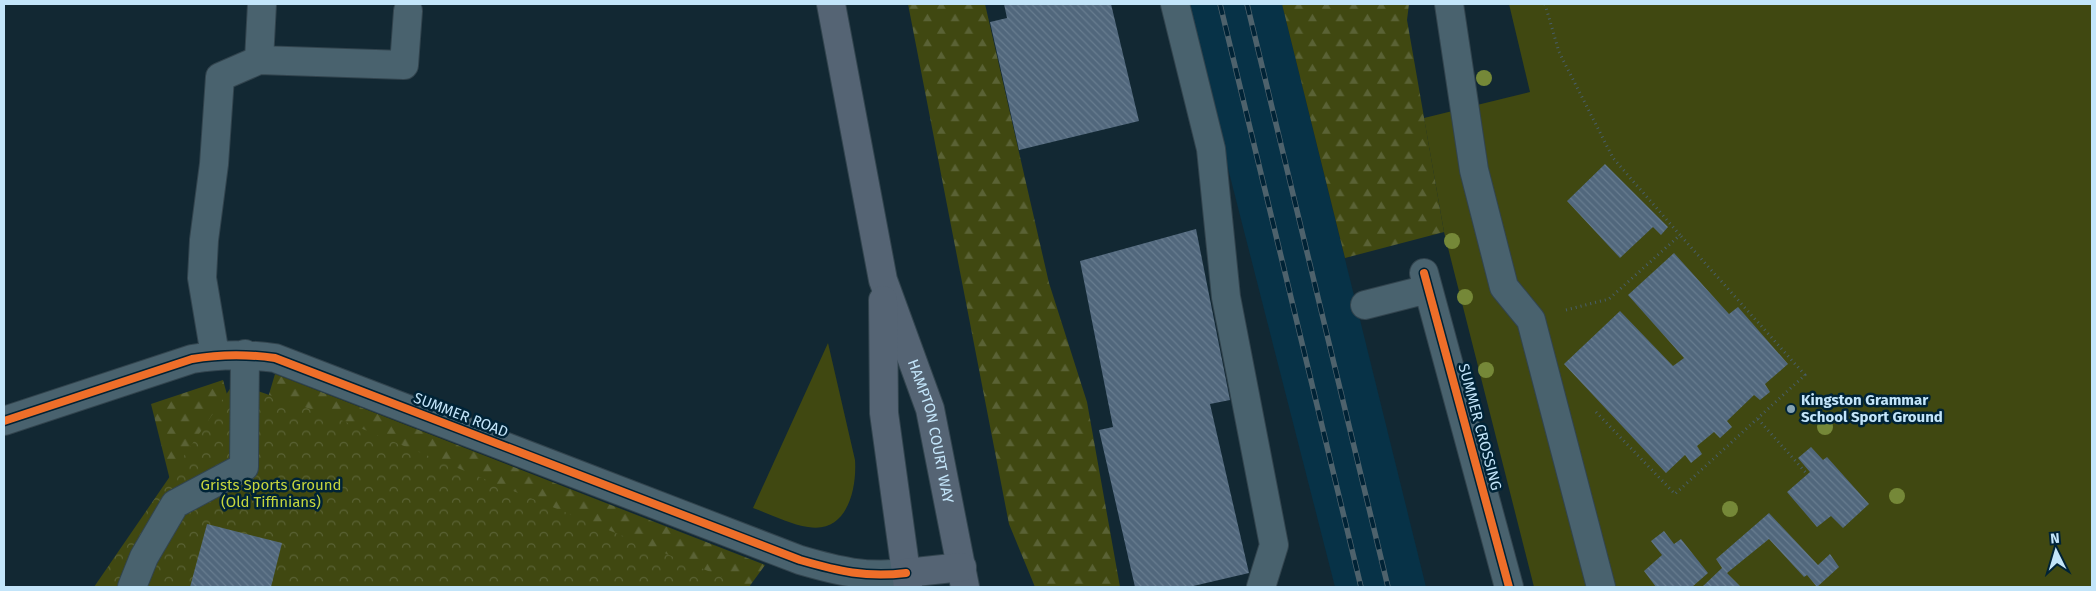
<svg xmlns="http://www.w3.org/2000/svg" width="2096" height="591" font-family="'Fira Sans',sans-serif">
<defs>
<pattern id="forest-firs" width="22" height="20" patternUnits="userSpaceOnUse" patternTransform="scale(1.25)"><rect width="22" height="20" fill="#404811"/><path d="M5 1l3.5 6h-7zM16 11l3.5 6h-7z" fill="#5a6235"/></pattern>
<pattern id="park-crowns" width="20" height="18" patternUnits="userSpaceOnUse" patternTransform="scale(1.25)"><rect width="20" height="18" fill="#404811"/><path d="M2 6a3 3 0 1 1 6 0M12 15a3 3 0 1 1 6 0" fill="none" stroke="#5a6235"/></pattern>
<pattern id="building-back-hatch" width="6" height="6" patternUnits="userSpaceOnUse" patternTransform="scale(1.25)"><rect width="6" height="6" fill="#51677c"/><path d="M-1 5l2 2M0 0l6 6M5-1l2 2" fill="none" stroke="#687d90"/></pattern>
</defs>
<rect width="100%" height="100%" fill="#122833"/>
<path fill="#073247" d="M1186 4H1282L1426 587H1335Z"/>
<path fill="#404811" d="M1509 4H2092V587H1534L1444 232 1424 118 1530 92Z
M828 343 855 460C857 489 847 534 808 527 789 524 770 514 753 508Z"/>
<path fill="url(#forest-firs)" d="M908 4H985L1049 283 1087 402 1120 587H1035L1009 524Z
M1282 4H1409L1407 20 1444 232 1345 258Z
M275 374 765 565 749 587H693L262 418Z
M223 380 236 427 173 492 151 404Z"/>
<path fill="url(#park-crowns)" d="M234 383 331 416 747 587H94Z"/>
<path fill="url(#building-back-hatch)" d="M1004 4H1111L1139 121 1019 150 990 22 1007 18Z
M1605 164 1668 227 1661 235 1653 227 1620 258 1567 201Z
M1196 229 1230 400 1210 404 1249 573 1189 587H1135L1099 430 1113 427 1080 261Z
M1674 253 1729 314 1738 307 1788 364 1765 384 1770 392 1760 400 1754 395 1727 421 1732 427 1720 438 1714 432 1697 446 1702 454 1691 463 1685 455 1666 473 1564 364 1620 311 1673 366 1684 358 1628 295Z
M1811 447 1823 460 1827 457 1869 504 1843 528 1831 516 1817 527 1787 492 1810 472 1798 458Z
M1769 513 1818 565 1830 554 1839 567 1817 587 1807 575 1804 577 1769 539 1727 573 1741 587H1702L1722 568 1716 559Z
M207 524 282 543 271 587H190Z
M1664 531 1674 544 1681 539 1708 573 1692 587H1656L1644 571 1662 555 1651 541Z"/>
<g fill="none" stroke-linecap="round" stroke-linejoin="round">
<g stroke="#32444e" stroke-width="30">
<path id="minor" d="M1175 4 1211 149 1226 297 1274 545 1261 587
M1449 4 1474 170 1504 287 1531 320 1601 587
M259 60 262 4
M1424 273 1509 587
M1365 305 1428 289
M215 355 202 278 204 240 214 164 220 77 259 60 404 65 408 11
M4 421 192 359C221 354 246 354 275 358L800 560C838 571 866 578 906 573
M132 587 144 557 175 504 244 467 245 354"/>
</g>
<g stroke="#32444e" stroke-width="30">
<g id="highway">
<path id="s1" d="M831 4 883 280 930 409 965 587"/>
<path d="M883 300 884 413 908 587"/>
<path d="M906 573 962 567"/>
</g>
</g>
<path stroke="#485e69" stroke-width="3" stroke-dasharray="1 4" stroke-linecap="butt" d="M1545 4 1559 52 1613 158 1680 235 1609 299 1566 310
M1596 412 1675 494 1805 375 1680 235
M1758 419 1807 474"/>
<use href="#minor" stroke="#49626e" stroke-width="28"/>
<use href="#highway" stroke="#556474" stroke-width="28"/>
<g stroke="#4e626c" stroke-width="5.5">
<path id="rail" d="M1220 4 1361 587
M1247 4 1388 587"/>
</g>
<use href="#rail" stroke="#002336" stroke-width="4" stroke-dasharray="11" stroke-linecap="butt"/>
<g stroke="#002336" stroke-width="11">
<path id="cycleway" d="M1424 273 1509 587
M4 421 192 359C221 354 246 354 275 358L800 560C838 571 866 578 906 573"/>
</g>
<use href="#cycleway" stroke="#ee6e29" stroke-width="8"/>
</g>
<g fill="#758838">
<circle cx="1484" cy="78" r="8"/>
<circle cx="1452" cy="241" r="8"/>
<circle cx="1465" cy="297" r="8"/>
<circle cx="1486" cy="370" r="8"/>
<circle cx="1825" cy="427" r="8"/>
<circle cx="1897" cy="496" r="8"/>
<circle cx="1730" cy="509" r="8"/>
</g>
<circle fill="#85a3b4" stroke="#002336" stroke-width="2" cx="1791" cy="409" r="5"/>
<g text-anchor="middle" stroke-width="5" stroke-linejoin="round" paint-order="stroke">
<g font-size="15" font-weight="bold" fill="#c3e5fa" stroke="#002336" text-anchor="start">
<text x="1801" y="405">Kingston Grammar<tspan x="1801" dy="17">School Sport Ground</tspan></text>
</g>
<g font-size="15" fill="#c3e5fa" stroke="#002336">
<text transform="translate(461 415) rotate(21)" y="5">SUMMER ROAD</text>
<text transform="translate(1480 427) rotate(75)" y="5">SUMMER CROSSING</text>
<text dy="5" stroke="none"><textPath href="#s1" startOffset="440">HAMPTON COURT WAY</textPath></text>
</g>
<g font-size="15" fill="#c6d63d" stroke="#002336">
<text x="271" y="490">Grists Sports Ground<tspan x="271" dy="17">(Old Tiffinians)</tspan></text>
</g>
</g>
<rect width="2096" height="591" fill="none" stroke="#c3e5fa" stroke-width="10"/>
<g transform="translate(2056 551) rotate(355)" stroke="#002336" stroke-width="4" paint-order="stroke">
<path d="M0-4L9 19L0 12L-9 19Z" fill="#c3e5fa"/>
<text y="-8" font-size="14" font-weight="bold" text-anchor="middle" fill="#c3e5fa">N</text>
</g>
</svg>
